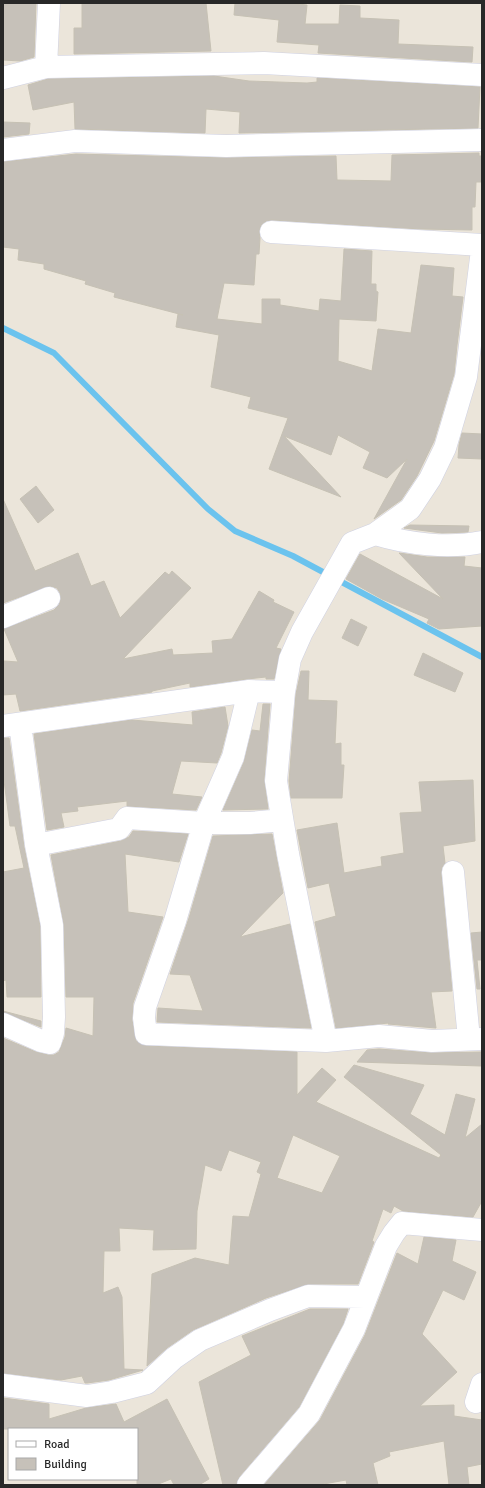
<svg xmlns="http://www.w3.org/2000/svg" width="485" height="1488" font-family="Signika,sans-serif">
<rect width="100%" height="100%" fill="#ebe5da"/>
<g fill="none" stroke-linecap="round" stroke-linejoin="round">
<path stroke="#6bc3ee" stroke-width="6" d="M3 328 54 353 208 509 235 531 293 556 482 657"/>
</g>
<path fill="#c6c1b9" stroke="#c6c1b4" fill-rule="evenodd" d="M3 3H36L34 57 20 61 3 60Z
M82 3H206L211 51 74 54V28H82Z
M235 3H289L307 5 305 24H339L340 5 360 6V18L399 20 398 44 473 47 472 62 318 53 319 45 277 42 279 20 234 15Z
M214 76 249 81 307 83 317 82V78L480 87 478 128 239 133 240 112 206 109 205 133 75 129 74 102 33 110 28 85 48 79Z
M3 122 30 123 29 134 3 137Z
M479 153V156H482L481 182H476L475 207H472V230L421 229 272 220 266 221 261 225 259 231 260 238 259 254H256L254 285 224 283 217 319 262 324V299H280V305L319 311 320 299 341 301 344 249 372 251 371 284H376V291L378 292 376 321 339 319 338 361 372 371 378 329 411 333 421 265 454 268 452 296 463 297 457 345 454 374 434 441 417 476 401 500 374 519 407 459 387 478 363 468 370 452 338 435 331 455 284 436 341 497 269 469 288 418 248 408 251 397 211 387 219 335 176 327 178 314 183 315 114 297 115 293 85 284 86 281 44 269V264L18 260 19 249 3 247V162L76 154 226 158 336 156 337 180 391 181 392 155Z
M462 433 482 434V459L458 458 459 445Z
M36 486 54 510 38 523 20 499Z
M3 499 35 571 78 553 91 586 104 581 120 618 165 572 169 575 172 571 191 588 123 659 172 649 173 655 213 653 212 641 232 639 259 591 274 600 273 602 294 612 276 648 281 649 274 679H266V677L247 679 190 687V683L152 691V692L20 711 16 694 3 695 4 661 18 662 4 629 54 610 59 605 61 599 60 593 57 588 50 586 3 603Z
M410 525 469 526 468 532 442 533 404 528Z
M399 553 427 557H465L464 566 482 568V626L439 629 427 623 429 619 382 599 346 579 360 554 443 599Z
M351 619 367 627 358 646 342 638Z
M423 653 463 673 455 692 414 675Z
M301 671H309L308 700 337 701 335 744 341 743V765H344L342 798H291L289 781 296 694Z
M263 704H270L264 780 268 809 223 810 244 762 252 730 260 731Z
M225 707 228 726 221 753 217 763 181 761 172 794 202 797 196 810 127 806V801L77 807 78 811 61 813 64 827 47 830 34 734 132 720 193 725 192 712Z
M3 738H9L24 847 40 926 41 997H7L6 980 3 981V872L24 868 15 826H10L3 773Z
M473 780 475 841 443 846 445 863 442 867 441 873 452 991 431 992 436 1028 388 1024 389 1023 336 1028 315 922 336 916 329 883 308 888 297 830 337 823 344 873 382 866 381 857 404 853 400 813 422 812 419 782Z
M133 831 188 834 179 862 125 854 128 912 163 917 133 1003 132 1020 136 1041 146 1046 297 1052V1095L322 1068 336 1080 316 1102 439 1158 441 1155 344 1077 354 1065 424 1085 410 1114 445 1135 456 1094 475 1099 465 1138 482 1124V1201L473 1217 403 1211 394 1206 391 1213 383 1209 372 1241 374 1242 358 1284H308L266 1298 193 1330 167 1348 147 1366 152 1274 195 1258 229 1265 233 1216 249 1217 261 1174 257 1172 261 1162 229 1150 221 1171 205 1165 197 1211 196 1249 153 1250 154 1230 119 1228 120 1251H104L103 1293 118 1287 122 1297 124 1369 143 1370 109 1380 87 1383H85L82 1376 61 1380 3 1373V1038L36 1052 48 1055H54L59 1052 65 1037 66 1028 93 1036 94 997H66L64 925 51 855 121 841 129 837ZM293 1135 340 1156 322 1193 277 1178Z
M272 834 283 893 240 937 290 924 311 1028 157 1022 158 1008 203 1011 190 975 170 974 189 918 213 836Z
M482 932V960H477L480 989H477L471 933Z
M3 1011 41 1021V1027L3 1012Z
M379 1049 431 1053 482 1052 481 1066 357 1062 367 1050Z
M424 1237 456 1240 452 1261 476 1272 464 1300 443 1290 422 1334 457 1372 420 1406 454 1405V1416L482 1420V1464L467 1467 469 1485H449L444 1441 389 1452 390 1456 373 1463 378 1485H347L346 1480 318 1485H264L320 1420 365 1335 397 1253 418 1264Z
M310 1309H348L343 1324 299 1407 239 1477 236 1485H223L199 1382 251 1355 242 1336Z
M3 1398 49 1404V1419L86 1408 116 1404 124 1422 167 1399 209 1479 199 1485H174L171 1479 156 1485H137V1429H3Z"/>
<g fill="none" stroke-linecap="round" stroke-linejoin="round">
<g stroke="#cfd1e2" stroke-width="23">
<path id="minor" d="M46 67 49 3
M3 78 46 67 264 63 482 75
M3 150 75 141 226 146 482 140
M271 232 482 245
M375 534C408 544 448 549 482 542
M3 617 49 598
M249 691 233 757 204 823 175 921 145 1007 144 1018 146 1034 326 1041 379 1036 432 1041 482 1039
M20 724 36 845 119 829 127 818 204 823H250L282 820
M3 726 249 691 284 692
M453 872 469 1039
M3 1024 41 1041 50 1043 53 1033 54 1017 52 925 36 845
M326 1041 288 854 276 781 284 692 290 659 302 632 352 543 375 534 410 509 430 479 445 448 466 377 482 250
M3 1385 87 1396 112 1392 147 1383 174 1358 200 1340 270 1310 308 1296 365 1297
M476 1402 482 1384
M248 1485 309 1414 354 1329 386 1246 394 1233 402 1223 482 1230"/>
</g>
<use href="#minor" stroke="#fff" stroke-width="22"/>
</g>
<rect width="485" height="1488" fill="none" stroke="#282828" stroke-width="8"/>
<rect x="8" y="1428" width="130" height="52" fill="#ffffff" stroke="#a9a9a9"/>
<rect x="16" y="1441" width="20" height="6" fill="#ffffff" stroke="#a9a9a9"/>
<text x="44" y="1448" font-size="12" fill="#282828">Road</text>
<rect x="16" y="1458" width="20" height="12" fill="#c6c1b9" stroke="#a9a9a9"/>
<text x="44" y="1468" font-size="12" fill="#282828">Building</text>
</svg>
